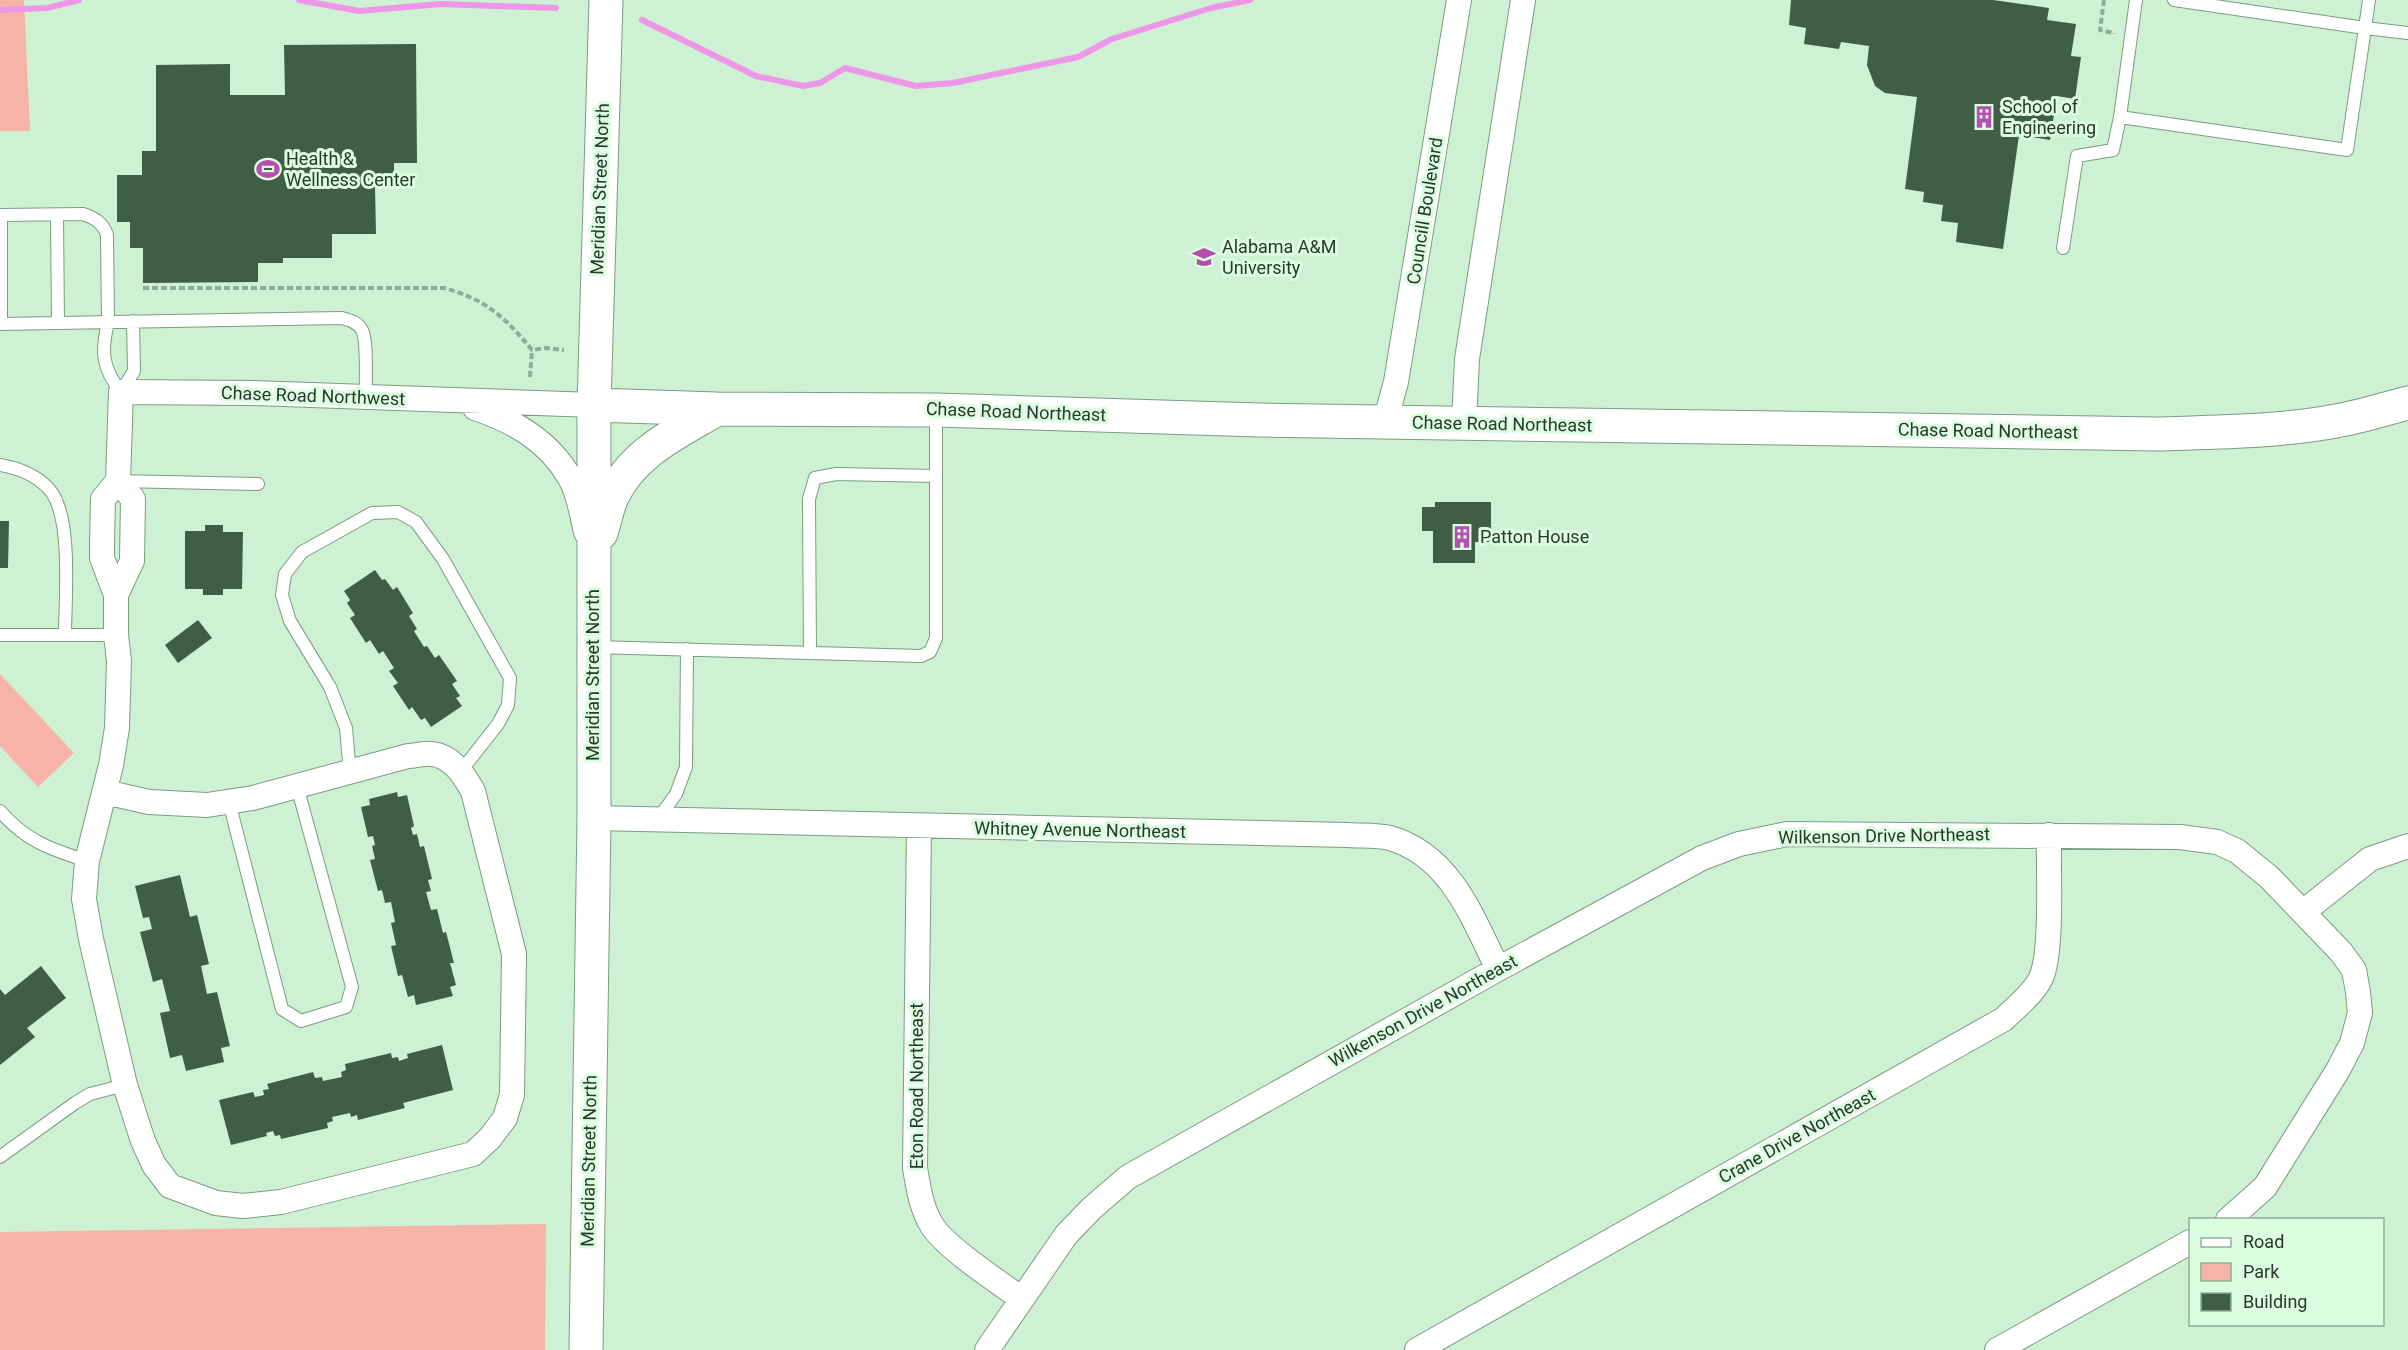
<svg xmlns="http://www.w3.org/2000/svg" width="2408" height="1350" font-family="Roboto,sans-serif">
<rect width="100%" height="100%" fill="#cef0d3"/>
<path fill="#f6b4a9" d="M0 0H24L30 131H0Z
M0 674 74 753 38 787 0 746Z
M546 1224 545 1350H0V1232Z"/>
<g fill="none" stroke-linecap="round" stroke-linejoin="round">
<path stroke="#ee96e7" stroke-width="6" d="M299 0 359 11 441 4 556 8
M0 10 47 8 79 0
M642 20 756 76 803 86 820 83 845 68 916 86 953 83 1078 57 1112 39 1211 8 1250 0"/>
</g>
<path fill="#405e46" d="M1791 0H1993L2049 8 2047 20 2076 24 2071 56 2081 57 2075 99 2057 96 2050 140 2019 135 2003 249 1956 242 1958 223 1941 221 1943 205 1923 202 1924 192 1905 189 1917 97 1885 93 1875 86 1867 65 1869 46 1841 42 1839 49 1804 44 1806 28 1789 25Z
M416 44 417 163H394V187H375L376 234H332V258H283V263H258V282L143 283V248H130V222H117V175H142V151H156V65L230 64V95H285L284 45Z
M1435 502H1491V542H1475V563H1433V531H1422V507H1435Z
M0 521H9L8 568H0Z
M205 525H223V532H243L242 589H223V595H203V589H185V531H205Z
M375 570 382 580 385 579 393 590 397 587 413 613 409 616 417 629 414 631 424 647 427 646 435 658 439 655 457 681 452 684 460 696 456 698 462 706 431 727 425 718 421 720 412 707 409 710 393 686 398 683 389 671 394 668 383 651 379 654 370 640 366 643 350 618 355 615 347 603 350 600 344 591Z
M198 620 212 638 178 663 165 645Z
M397 792 398 797 407 795 414 826 411 828 413 835 417 834 420 847 424 846 432 879 428 880 431 891 426 892 431 910 437 909 443 933 446 932 454 963H450L456 985 450 987 453 996 416 1005 414 995 408 997 402 975 398 976 391 946 396 945 391 923 395 922 391 902 385 903 382 890 378 891 370 860 375 859 372 846 375 845 373 836 368 837 361 807 370 805 369 799Z
M180 875 190 917 197 915 209 964 201 966 207 994 217 992 230 1046 221 1048 224 1062 186 1071 182 1055 170 1058 160 1013 170 1011 162 979 153 982 140 932 152 929 149 917 143 918 135 886Z
M41 966 66 998 27 1028 35 1037 0 1065V989L5 995Z
M442 1045 453 1090 403 1103 405 1108 358 1120 357 1115 351 1117 350 1113 332 1117 333 1121 327 1123 328 1128 281 1139 280 1135 275 1136 273 1131 266 1133 267 1136 231 1145 219 1100 253 1092 255 1097 264 1095 263 1090 269 1089 267 1084 313 1072 315 1078 322 1077 323 1081 342 1077 341 1072 346 1070 345 1064 391 1053 392 1058 398 1057 399 1061 408 1058 407 1054Z"/>
<g fill="none" stroke-linecap="round" stroke-linejoin="round">
<g stroke="#7c9c81" stroke-width="14">
<path id="lane" d="M2136 0 2120 117 2347 150 2365 28 2174 0
M2369 0 2365 28 2408 33
M0 215 83 214C95 218 103 223 107 235L108 322C101 352 102 368 121 392L134 371 133 321
M1 215V324
M57 215 58 323
M2063 248 2077 156 2113 150 2120 117
M0 324 342 318C349 320 358 322 362 330 368 341 365 383 366 397
M0 465C18 468 36 475 49 489 73 515 65 600 65 635
M119 481 258 484
M0 635H116
M594 647 921 656 930 652 936 638V411
M810 653 809 499 815 478 836 474 936 476
M350 773 346 728 330 687 290 621 282 595 285 574 302 552 372 513 398 512 416 522 443 559 510 678 508 705 498 724 461 771
M229 802 282 1009 301 1021 346 1007 352 987 297 786
M0 811C26 841 50 849 87 861
M658 819 676 794 686 767 687 649
M0 1157 75 1103 90 1094 125 1085"/>
</g>
<g stroke="#7c9c81" stroke-width="26">
<path id="street" d="M475 408C514 421 549 441 570 478 579 493 582 516 586 532
M1385 422 1396 382 1459 0
M1464 423 1467 359 1523 0
M118 481 121 392 252 393 594 405
M116 595 132 561 133 499 118 481
M105 792 149 802 207 805 253 798 408 756C415 756 425 753 432 754 452 756 463 774 473 791L514 954 512 1095 505 1118 490 1138 473 1154 281 1202 243 1206 216 1203 170 1186 154 1165 143 1141 125 1085 91 939 84 899 87 861 111 765 117 728 119 661 116 635V595L102 558V544L103 499 118 481
M594 818 1348 835C1361 836 1377 835 1390 838 1451 856 1472 917 1498 969
M919 826 915 1168C918 1186 921 1206 930 1222 941 1245 1000 1283 1022 1299
M2303 912 2370 859 2408 846
M987 1350 1066 1235 1092 1208 1128 1177 1498 969 1702 858 1739 844 1787 834 2180 837 2217 842 2237 851 2269 877 2341 952 2354 970 2358 992 2360 1013 2352 1043 2338 1070 2265 1187 2228 1220
M1417 1350 2004 1019C2016 1007 2033 994 2041 978 2053 951 2048 867 2049 835
M1997 1350 2190 1242"/>
</g>
<g stroke="#7c9c81" stroke-width="35">
<path id="secondary" d="M594 405 717 409 936 410 1259 420 2157 434C2217 432 2277 432 2336 421 2360 417 2384 409 2408 403
M601 533C605 521 607 508 612 497 633 452 677 433 717 409
M586 1350 594 818V405L606 0"/>
</g>
<path stroke="#91ac95" stroke-width="4" stroke-dasharray="6 3" stroke-linecap="butt" d="M2104 0 2100 30 2114 33V34
M143 288H444C485 299 505 317 532 350L546 348 564 350
M530 377 532 350"/>
<use href="#lane" stroke="#fff" stroke-width="12"/>
<use href="#street" stroke="#fff" stroke-width="24"/>
<use href="#secondary" stroke="#fff" stroke-width="33"/>
</g>
<defs>
<g id="building-bare" transform="scale(1.8)"><path d="M-4-6H4V6H1V3H-1V6H-4ZM-2.5-4.3h1.7v1.8h-1.7ZM.8-4.3h1.7v1.8H.8ZM-2.5-1h1.7V.8h-1.7ZM.8-1h1.7V.8H.8Z" fill="#b64eb1" stroke="#dbfde0" stroke-width="2.5" paint-order="stroke"/></g>
<g id="stadium-bare" transform="scale(1.8)"><path d="M0-5a6.5 5 0 1 0 0 10a6.5 5 0 1 0 0-10ZM-3.5-1.8h7v3.6h-7Z" fill="#b64eb1" stroke="#dbfde0" stroke-width="2.5" paint-order="stroke"/></g>
<g id="university-bare" transform="scale(1.8)"><path d="M0-5L7-2L0 1L-7-2ZM-4 1L0 2.5L4 1V4Q0 6-4 4Z" fill="#b64eb1" stroke="#dbfde0" stroke-width="2.5" paint-order="stroke"/></g>
</defs>
<g fill-rule="evenodd">
<use href="#building-bare" x="1984" y="117"/>
<use href="#stadium-bare" x="268" y="169"/>
<use href="#university-bare" x="1204" y="257"/>
<use href="#building-bare" x="1462" y="537"/>
</g>
<g text-anchor="middle" stroke-width="6" stroke-linejoin="round" paint-order="stroke">
<g font-size="18" fill="#2a382d" stroke="#dbfde0" text-anchor="start">
<text x="2002" y="113">School of<tspan x="2002" dy="21">Engineering</tspan></text>
<text x="286" y="165">Health &amp;<tspan x="286" dy="21">Wellness Center</tspan></text>
<text x="1222" y="253">Alabama A&amp;M<tspan x="1222" dy="21">University</tspan></text>
<text x="1480" y="543">Patton House</text>
</g>
<g font-size="18" fill="#2a382d" stroke="#dbfde0">
<text transform="translate(600 189) rotate(-88)" y="6">Meridian Street North</text>
<text transform="translate(1425 211) rotate(-81)" y="6">Councill Boulevard</text>
<text transform="translate(313 396) rotate(2)" y="6">Chase Road Northwest</text>
<text transform="translate(1016 412) rotate(2)" y="6">Chase Road Northeast</text>
<text transform="translate(1502 424) rotate(1)" y="6">Chase Road Northeast</text>
<text transform="translate(1988 431) rotate(1)" y="6">Chase Road Northeast</text>
<text transform="translate(593 675) rotate(-90)" y="6">Meridian Street North</text>
<text transform="translate(1080 830) rotate(1)" y="6">Whitney Avenue Northeast</text>
<text transform="translate(1884 836) rotate(-1)" y="6">Wilkenson Drive Northeast</text>
<text transform="translate(1423 1011) rotate(-29)" y="6">Wilkenson Drive Northeast</text>
<text transform="translate(917 1086) rotate(-90)" y="6">Eton Road Northeast</text>
<text transform="translate(1797 1136) rotate(-29)" y="6">Crane Drive Northeast</text>
<text transform="translate(589 1161) rotate(-89)" y="6">Meridian Street North</text>
</g>
</g>
<rect x="2189" y="1218" width="195" height="108" fill="#dbfde0" stroke="#94ae98" stroke-width="1.5"/>
<rect x="2201" y="1238" width="30" height="9" fill="#ffffff" stroke="#94ae98" stroke-width="1.5"/>
<text x="2243" y="1248" font-size="18" fill="#2a382d">Road</text>
<rect x="2201" y="1263" width="30" height="18" fill="#f6b4a9" stroke="#94ae98" stroke-width="1.5"/>
<text x="2243" y="1278" font-size="18" fill="#2a382d">Park</text>
<rect x="2201" y="1293" width="30" height="18" fill="#405e46" stroke="#94ae98" stroke-width="1.5"/>
<text x="2243" y="1308" font-size="18" fill="#2a382d">Building</text>
</svg>
